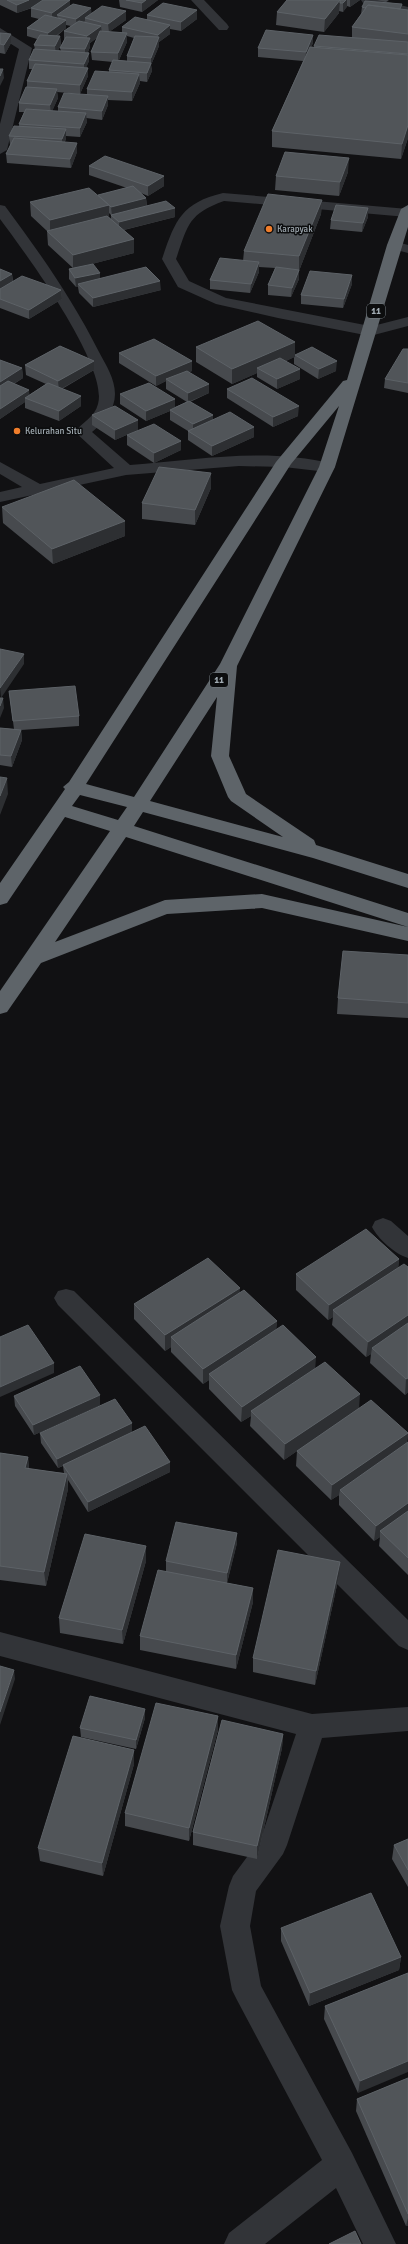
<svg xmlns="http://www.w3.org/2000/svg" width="408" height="2244" font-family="Signika,sans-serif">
<rect width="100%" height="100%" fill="#111113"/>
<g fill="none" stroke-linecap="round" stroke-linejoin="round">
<path fill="#323438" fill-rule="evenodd" d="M223 193 408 209 407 217 224 201C188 214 188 225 176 259L189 281 226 298 370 326 375 328 378 331 375 334 370 336 278 318 216 304 178 287 162 259C175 221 181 203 223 193Z"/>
<path fill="#323438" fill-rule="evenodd" d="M191 0H204L227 24 229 27 227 30H219Z
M361 0H381L408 7V15L363 3Z
M0 28 32 48 7 150 0 154V124L19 49 0 37Z
M0 205 5 206C40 253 73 300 99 352 106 365 115 379 115 394 115 410 104 422 92 432L130 465C196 460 267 447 333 464L335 467 333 470 327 472 284 467 239 466 126 475 0 502V492L22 487 0 474V462L40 484 114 468 75 432C82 422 95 417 98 404 109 366 24 251 0 219Z
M394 241 408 245V253L389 248 387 245Z
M408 317V326L370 336 365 334 362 331 365 328Z
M383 1218 391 1221 408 1236V1258C395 1254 378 1239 372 1227L375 1221Z
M66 1289 74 1291 408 1620V1650L399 1646 58 1305 54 1298 58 1291Z
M0 1632 312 1714 408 1707V1731L322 1738 287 1845 283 1854 256 1891 250 1926 261 1986 352 2153 396 2244H363L336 2188 265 2244H224L229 2233 322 2160 237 2000 232 1990 220 1926 229 1886 233 1876 261 1838 296 1734 0 1656Z"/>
<path fill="#5e6469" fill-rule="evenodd" d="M408 205V227L335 467 237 666 229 756 246 794 314 840 316 845 408 874V888L313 858 143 812 134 826 408 913V927L126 837 55 942 165 900 262 894 408 927V941L262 908 167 914 41 963 7 1012 0 1014V991L110 831 65 817 7 903 0 905V883L65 789 63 787 69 782 276 462 343 381 347 380 387 245 401 209ZM339 406 319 467 220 664 134 797 86 784 291 464ZM217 697 211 756 228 797 231 801 283 837 150 801ZM80 795 127 807 118 820 72 806Z"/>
</g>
<path fill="#474a4e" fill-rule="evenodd" d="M0 0H69L70 5 92 13 126 20 109 32 122 33V27L147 20V15L197 19 181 31 170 29V34L159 42V46L151 65 152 71 147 82 140 81V83L132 101 108 100V105L102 120 86 118 87 122 80 137 66 136V138L65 142 77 152 71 168 7 163 6 154 10 145 9 136 19 126V124L24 112H19V103L27 87V81L32 69H29V60L35 49 34 45 37 39 27 36V28L39 19 31 17V8H32L17 13 0 5ZM66 25 71 26 64 31V40L60 48 61 51 58 50 61 45 60 36H57L66 28ZM127 36 134 38 127 56V61L119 60 127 42ZM98 37 91 52 92 60 113 62 109 70V72L87 89V94L58 107V111H52L58 98 57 92 80 94 88 76V68L86 67 89 61V53L88 52 90 47V43Z
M119 0H158L142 12 120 7Z
M287 0H360L350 7 347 6 343 12 339 11V13L324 32 276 25 277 12Z
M377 0H389L386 2Z
M362 7 408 10V138L401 159 272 147V131L303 61 258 57V48L313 35V43L311 47H314V46L352 38V27L361 14Z
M0 33 11 34V43L5 54 0 53Z
M89 166 164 176V186L148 196 141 193 146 198 147 206 175 217 124 230 134 239V253L84 266 100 278 161 290 93 307 79 293 78 287H76L69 279V269L73 268 48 245 47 231 31 216 30 202 99 196 98 195 127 188 89 175ZM109 213 111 215V219L109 217Z
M348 172 339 196 275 190 276 176Z
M322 200 321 214 299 271V279L291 297 268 295V285L275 268 259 267V272L250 293 210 289V280L243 261 244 251Z
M368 208V217L362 232 330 229 331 220Z
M0 269 12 274 13 281 61 290 62 299 29 319 0 308Z
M352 284 343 308 301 304V295Z
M60 346 94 361V370L62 389 81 396V406L59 421 25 408V402L0 419V360L22 368 23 378 14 384 29 390V395L46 384 26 375 25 365Z
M196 347 295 355 336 371 318 379 294 364V357L286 361 300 379 277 389 257 377V373L232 384 196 362Z
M408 349V393L384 388 385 379Z
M119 353 192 361V371L189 372 209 393 190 402 213 415V420L254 437 212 456 188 440V431L170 420V411L146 421 120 404V394L175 399V407L187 402 166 389V381L156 386 119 363Z
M227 389 298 416 273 427 227 398Z
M92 415 138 430 115 440 92 425Z
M127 435 181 450 154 463 127 445Z
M211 488 195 525 142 519V503Z
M2 507 125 536 53 564 3 523Z
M9 691 79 716V726L21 730 22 740 12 767 0 765V728L14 729Z
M408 955V1018L337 1014 338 998Z
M399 1259 398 1268 408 1267V1392L405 1395 370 1363 371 1354 366 1357 332 1325 333 1317 328 1320 296 1290V1274Z
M240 1292 277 1321 276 1329 315 1368 359 1408 408 1433 407 1443 408 1442V1575L379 1546 380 1537 374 1541 339 1505V1495L331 1500 296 1466 297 1451 323 1433 284 1460 250 1426 251 1416 241 1422 209 1389V1380L203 1384 171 1352V1347L165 1351 134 1319V1304Z
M14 1396 100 1405 34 1435 15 1406Z
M132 1423V1432L170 1472 88 1512 68 1480V1489L46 1586 0 1580V1453L28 1457 29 1469 64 1473 63 1466 58 1468 41 1443 40 1433Z
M237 1533V1543L227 1583 253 1588V1602L236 1669 140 1650V1636L166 1571V1561Z
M146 1561 123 1644 60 1633 59 1618Z
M339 1576 315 1685 253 1672V1658Z
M145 1718 136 1749 81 1737 80 1728Z
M218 1730 189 1841 125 1826V1813Z
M283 1734 282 1748 257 1859 193 1845V1832Z
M134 1764 103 1876 40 1861 38 1848Z
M408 1839V1887L392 1859 394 1845Z
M281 1928 401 1957 399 1970 309 2006 281 1941Z
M408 1973 358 2093 324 2019 325 2006Z
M408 2078V2226H406L356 2111 357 2099Z"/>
<path fill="#2d2f32" d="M29 0H47L48 2 17 13V5Z
M70 0V9L57 15 58 18 52 22V13Z
M146 0H158L142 12V3Z
M340 0 339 13 324 32 325 19Z
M346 0H347V7L343 12V3Z
M350 0H360L350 7Z
M91 8 92 16 85 18V21L77 27 76 19Z
M197 10V19L181 31V22Z
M126 11V20L109 32 108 24Z
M66 20V28L49 41 48 33Z
M170 25V34L159 42V46L151 65 152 71 147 82V73L151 65V58L158 40V35Z
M101 26 102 34 90 43V47L85 58V49L87 44V36Z
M127 33V42L118 62V53Z
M11 34V43L5 54 4 45Z
M313 35V43L305 61 306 52Z
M60 36 61 45 56 55 55 46Z
M89 53V61L84 73V64Z
M88 68V76L80 94V85Z
M3 69 4 78 0 86V76Z
M139 74 140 83 132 101V92Z
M57 89 58 98 51 114 50 105Z
M108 96V105L102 120V111Z
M86 113 87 122 80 137V128Z
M408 125V138L401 159 402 144Z
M66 129V138L62 148V139Z
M77 143V152L71 168 70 159Z
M349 158 348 172 339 196 340 182Z
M164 176V186L148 196V186Z
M146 198 147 207 112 216 111 207Z
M322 200 321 214 299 271V279L291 297 292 288 299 270V256Z
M109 205V219L50 234V220Z
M175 208V217L119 231V222Z
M368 208V217L362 232 363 223Z
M134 239V253L73 269V255Z
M259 262V272L250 293 251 284Z
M100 273V282L78 284V287H76L75 278Z
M12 274 13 283 0 291V281Z
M352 275V284L343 308 344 299Z
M160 281 161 290 93 307V298Z
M61 290 62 299 29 319V310Z
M295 342V357L262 371 257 368V373L232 384V369Z
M94 361V370L59 390 58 381Z
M192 361V371L169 381 166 379V381L156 386V376Z
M337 361 336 371 318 379 319 369Z
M22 368 23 378 0 392V382Z
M300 369V379L277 389V379Z
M209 384V393L188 402V393Z
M29 390 30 399 25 398V402L0 419V409Z
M81 396V406L59 421V411Z
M175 399V409L170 410V411L146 421V411Z
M299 406 298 416 273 427V417Z
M213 415V425L193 434V424Z
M138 420V430L115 440V430Z
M254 427V437L212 456V446Z
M181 441V450L154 463V453Z
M211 473V488L195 525V510Z
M125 521V536L53 564 52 549Z
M24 654V664L1 698 0 688Z
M3 698 4 708 0 718V706Z
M21 730 22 740 12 767 11 756Z
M7 778 8 794 0 815V796Z
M399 1259 398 1274 333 1310V1317L328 1320 329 1305Z
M240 1288 239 1304 171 1337V1347L165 1351V1335Z
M408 1315V1329L372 1348 371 1354 366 1357 368 1342Z
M277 1321 276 1336 209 1374V1380L203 1384V1369Z
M316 1357 315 1372 251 1411V1416L241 1422 242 1407Z
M54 1363V1373L0 1397V1387Z
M408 1378V1392L405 1395 406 1379Z
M360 1394 359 1409 284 1460 285 1444Z
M100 1395V1405L34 1435 33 1425Z
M132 1423V1433L58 1468 57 1459Z
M408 1433 406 1448 340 1490 339 1495 331 1500 332 1485Z
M28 1457 29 1472 25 1468Z
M170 1462V1472L88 1512V1502Z
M67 1474 68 1489 46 1586 44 1572Z
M408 1503V1517L380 1531V1537L374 1541 376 1526Z
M237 1533V1543L227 1583V1573Z
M146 1546V1561L123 1644 122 1630Z
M340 1562 339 1576 315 1685 316 1671Z
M253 1588V1602L236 1669V1655Z
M14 1670 15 1679 0 1725V1712Z
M145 1709V1718L136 1749V1740Z
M218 1716V1730L189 1841V1828Z
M283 1734 282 1748 257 1859V1846Z
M134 1750V1764L103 1876 102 1863Z
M401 1957 399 1970 309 2006 310 1993Z
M408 2061V2072L358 2093 360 2081Z
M408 2218V2226H406Z"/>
<path fill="#515559" stroke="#5d6267" d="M7 0H29L17 5Z
M43 0H70L52 13 31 8Z
M126 0H146L142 3Z
M287 0H340L325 19 277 12Z
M340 0H346L343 3H340Z
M365 1 402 4 400 9 368 5 365 8 362 7Z
M163 3 197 10 181 22 147 15Z
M73 4 91 8 76 19 57 15Z
M368 5 408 10V34L352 27Z
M102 6 126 11 108 24 85 18Z
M45 15 66 20 48 33 27 28Z
M135 17 170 25 158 35 122 27Z
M79 21 101 26 87 36 64 31Z
M266 30 313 35 306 52 258 48Z
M100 31 127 33 118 53 91 52Z
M0 33 11 34 4 45 0 44Z
M40 35 60 36 55 46 34 45Z
M319 35 408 42V54L314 46Z
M135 36 159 37 151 58 127 56Z
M66 37 90 38 85 49 60 48Z
M310 47 408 55V125L402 144 272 131Z
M34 49 89 53 84 64 29 60Z
M113 60 151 63 147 73 109 70Z
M35 64 88 68 80 85 27 81Z
M0 69H3L0 76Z
M95 71 139 74 132 92 87 89Z
M26 87 57 89 50 105 19 103Z
M64 93 108 96 102 111 58 107Z
M26 109 86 113 80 128 19 124Z
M14 126 66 129 62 139 9 136Z
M14 138 77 143 70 159 6 154Z
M285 152 349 158 340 182 276 176Z
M105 156 164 176 148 186 89 166Z
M133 186 146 198 111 207 98 195Z
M89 188 109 205 50 220 30 202Z
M268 194 322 200 299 256 244 251Z
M166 201 175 208 119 222 111 215Z
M336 205 368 208 363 223 331 220Z
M107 216 134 239 73 255 47 231Z
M220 258 259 262 251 284 210 280Z
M93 264 100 273 75 278 69 269Z
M146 267 160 281 93 298 78 284Z
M276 267 299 270 292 288 268 285Z
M0 269 12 274 0 281Z
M310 271 352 275 344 299 301 295Z
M22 276 61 290 29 310 0 299V289Z
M258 321 295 342 232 369 196 347Z
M154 339 192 361 156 376 119 353Z
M60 346 94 361 58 381 25 365Z
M312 347 337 361 319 369 295 355Z
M403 349H408V383L385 379Z
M280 358 300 369 277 379 257 368Z
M0 360 22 368 0 382Z
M187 371 209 384 188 393 166 379Z
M252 378 299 406 273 417 227 389Z
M8 381 29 390 0 409V386Z
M48 383 81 396 59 411 25 398Z
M149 383 175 399 146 411 120 394Z
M189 401 213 415 193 424 170 410Z
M115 406 138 420 115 430 92 415Z
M230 412 254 427 212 446 188 431Z
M154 424 181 441 154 453 127 435Z
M159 467 211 473 195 510 142 503Z
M74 480 125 521 52 549 2 507Z
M0 649 24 654 0 688Z
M75 686 79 716 13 721 9 691Z
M0 698H3L0 706Z
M0 728 21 730 11 756 0 755Z
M0 777 7 778 0 796Z
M343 951 408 955V1003L338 998Z
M366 1229 399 1259 329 1305 296 1274Z
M208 1258 240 1288 165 1335 134 1304Z
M404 1264 408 1267V1315L368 1342 333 1310Z
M244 1290 277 1321 203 1369 171 1337Z
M408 1323V1378L406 1379 372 1348Z
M28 1325 54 1363 0 1387V1337Z
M283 1325 316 1357 242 1407 209 1374Z
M325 1362 360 1394 285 1444 251 1411Z
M80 1366 100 1395 33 1425 14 1396Z
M115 1399 132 1423 57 1459 40 1433Z
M371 1400 408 1433 332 1485 297 1451Z
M145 1426 170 1462 88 1502 63 1465Z
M408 1442V1503L376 1526 340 1490Z
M0 1453 28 1457 25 1468 67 1474 44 1572 0 1566Z
M408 1511V1558L380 1531Z
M176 1522 237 1533 227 1573 166 1561Z
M85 1534 146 1546 122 1630 59 1618Z
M278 1550 340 1562 316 1671 253 1658Z
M158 1570 253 1588 236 1655 140 1636Z
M0 1666 14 1670 0 1712Z
M90 1696 145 1709 136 1740 80 1728Z
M156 1703 218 1716 189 1828 125 1813Z
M222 1720 283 1734 257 1846 193 1832Z
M73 1736 134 1750 102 1863 38 1848Z
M408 1839V1870L394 1845Z
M371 1893 401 1957 310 1993 281 1928Z
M408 1973V2061L360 2081 325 2006Z
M408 2078V2214L357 2099Z
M355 2231 361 2244H329Z"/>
<g fill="#f07d2b" stroke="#0c0d0e" stroke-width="1.5">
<circle cx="269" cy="229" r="4"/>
<circle cx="17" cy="431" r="4"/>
</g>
<g text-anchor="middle" stroke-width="3" stroke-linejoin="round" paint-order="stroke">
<g font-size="9" fill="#a2acb3" stroke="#0c0d0e" text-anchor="start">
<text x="277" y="232">Karapyak</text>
<text x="25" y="434">Kelurahan Situ</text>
</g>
<g fill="#0c0d0e" stroke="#757c82" stroke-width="1">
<rect x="367" y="304" width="18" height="14" rx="3"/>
<rect x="210" y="673" width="18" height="14" rx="3"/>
</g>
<g font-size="9" font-weight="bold" fill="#a2acb3">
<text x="376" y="314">11</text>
<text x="219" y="683">11</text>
</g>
</g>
</svg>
